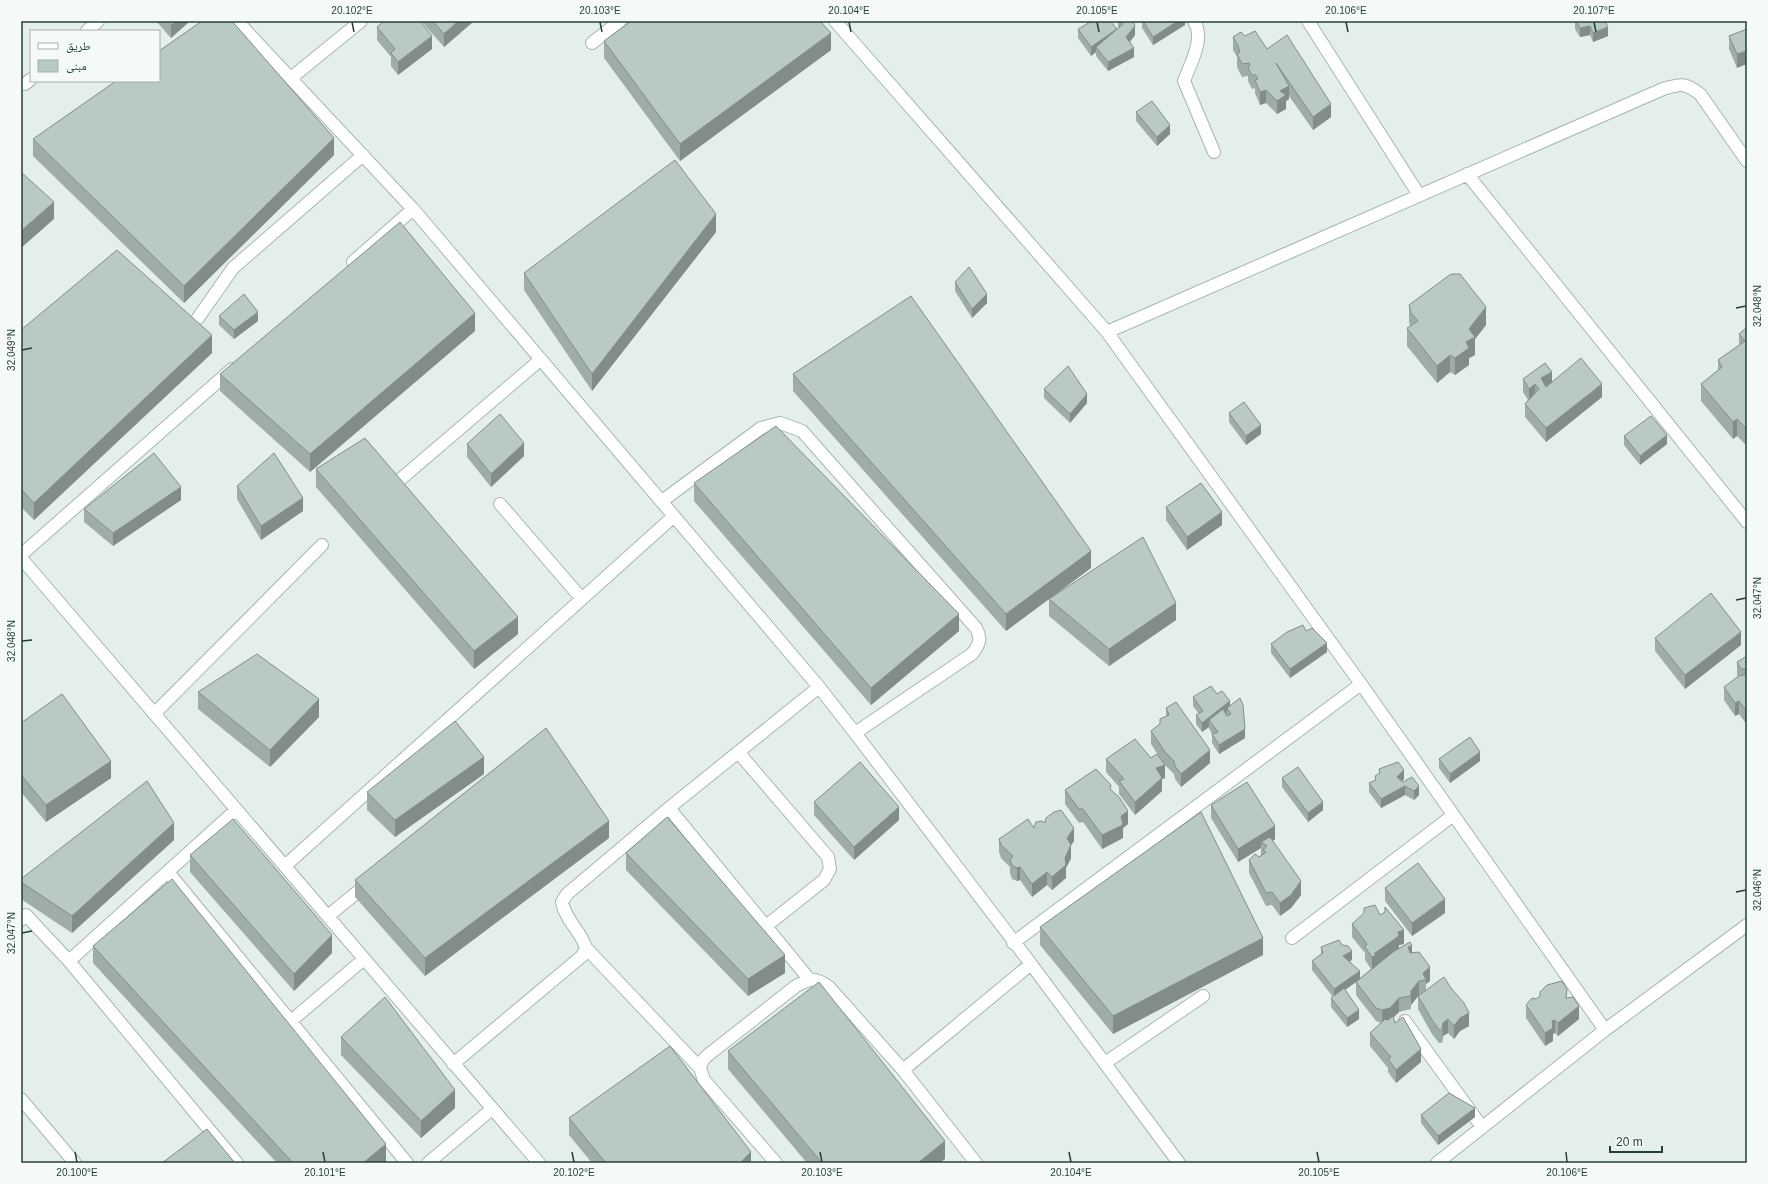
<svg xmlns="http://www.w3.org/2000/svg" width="1768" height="1184" font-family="Helvetica,'Noto Naskh Arabic',sans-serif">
<rect width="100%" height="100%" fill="#e4eeea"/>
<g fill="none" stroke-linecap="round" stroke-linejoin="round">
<g stroke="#a6b7b2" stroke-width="14">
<path id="minor" d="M237 21 413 209 353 262
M835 21 1107 332 1361 684 1605 1030
M1194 21C1205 39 1191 62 1184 81L1214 152
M1308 21 1419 195
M87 31 98 21
M592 43 620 21
M291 78 361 21
M25 84 31 79
M1467 174 1747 522
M413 209 819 687 855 733 1031 964
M198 318 233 268 363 155
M1107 332 1663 89C1681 84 1684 82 1700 94L1747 161
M395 484 540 360
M662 501 761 428 780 423 802 431 976 628C982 639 979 645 972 654L855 733
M500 504 582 599
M21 555 232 369
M21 558 539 1163
M154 714 322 545
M738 752 828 857 830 869 824 880 766 926
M669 808 809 979
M286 865 674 516
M168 872 407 1163
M328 916 366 885
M21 920 26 915 69 961 237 1163
M1292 938 1452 816
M1013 943 1361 684
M586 948 700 1068 704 1080 776 1163
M69 961 236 810
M291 1021 364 959
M1405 1021 1482 1127
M1105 1063 1203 996
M453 1064 582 956 586 948C581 931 565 920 562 902L567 894 669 808 819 687
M700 1068 703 1060 708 1055 796 986C811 978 815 977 829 987L903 1070 976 1163
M903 1070 1031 964 1179 1163
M21 1099 75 1163
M428 1163 492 1109
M1437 1163 1605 1030 1747 925"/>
</g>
<use href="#minor" stroke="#fff" stroke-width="12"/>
</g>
<path fill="#9fada8" d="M156 21H190L171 38Z
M421 21H474L444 47Z
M1118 21H1133L1135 35 1130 42 1134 57 1108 71 1096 56V52L1091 56 1078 38V29H1117L1118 28Z
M1142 21H1185V25L1153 45 1142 28Z
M1575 21H1605L1608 36 1593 42 1590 35 1580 37 1575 29Z
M377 27 432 49 398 75 391 66V57L377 40Z
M1747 29 1737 68 1729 49V36Z
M1245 36 1267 49 1331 117 1313 130 1289 96V99L1286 101V109L1277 114 1266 103 1260 105 1255 93V88L1252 89 1248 81V76L1242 77 1237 67V57L1233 50V37Z
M604 41 831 50 680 161 604 58Z
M1136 112 1170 134 1157 146 1136 121Z
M33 139 334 155 184 303 33 156Z
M716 232 592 391 524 290V273Z
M955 282 987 303 972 318 955 291Z
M1409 305 1486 325 1475 339V355L1469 358V365L1455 375 1450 372 1437 383 1407 346V328L1410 326 1409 322Z
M219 316 258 321 234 339 219 325Z
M1747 327V446L1737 436 1733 439 1701 401V384L1718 370V360L1739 345V334Z
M21 330 212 353 34 520 21 507Z
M475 331 310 472 220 391V374Z
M793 374 1091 568 1056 594 1176 620 1109 666 1049 616V599L1006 631 793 391Z
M1523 379 1552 382 1602 397 1546 442 1525 417V404L1528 400 1523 392Z
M1044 389 1087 403 1070 423 1044 398Z
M1229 413 1261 434 1246 445 1229 422Z
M1624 436 1667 444 1640 465 1624 445Z
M467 444 524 456 491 487 467 457Z
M316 469 518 634 474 669 316 487Z
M694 483 959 631 871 705 694 501Z
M237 486 303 511 261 540 237 499Z
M181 500 113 546 84 522V509Z
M1166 507 1222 525 1187 550 1166 520Z
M1306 631 1327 652 1290 678 1271 653V644Z
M1655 638 1741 645 1685 689 1655 651Z
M1747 656V720L1745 722 1739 714 1735 716 1724 700V687L1738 677 1737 675V662Z
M198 692 319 717 270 767 198 709Z
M1217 694 1230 706 1245 738 1219 754 1212 743V734L1209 728V727L1202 732 1196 724V715L1199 714 1193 706V697Z
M1166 708 1210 763 1181 787 1175 779 1174 774 1165 765V778L1162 779V791L1135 815 1119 794V787L1106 772V759L1160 758 1151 744V731L1160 724V719L1166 716Z
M21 723 111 778 46 822 21 792Z
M1439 759 1480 761 1450 783 1439 768Z
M1379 769 1404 779 1402 781 1419 795 1414 800 1405 795 1381 808 1369 792V783L1375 781V776L1379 774Z
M484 774 395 837 367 810V792Z
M1282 778 1323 810 1308 822 1282 787Z
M1111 789 1128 824 1123 828V838L1102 849 1083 822 1079 823 1065 804V790Z
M814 802 899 820 854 860 814 815Z
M1211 805 1275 839 1273 841 1301 895 1291 908 1280 916 1272 905 1266 906 1249 873V860L1259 857 1261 855V848L1238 862 1211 818Z
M1034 828 1074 841 1071 845V858L1066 868V878L1052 890 1047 885 1032 897 1020 880 1017 881 1012 879 1010 873V867L1001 858 999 852V839Z
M609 838 425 976 355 897V880Z
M174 840 72 933 21 899V879Z
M626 853 785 973 748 996 626 870Z
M190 855 332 953 294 991 190 872Z
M1385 888 1445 913 1412 936 1385 901Z
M1380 915 1404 944 1399 945V948L1412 953 1430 981 1426 984V990L1469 1026 1460 1031 1454 1039 1448 1033 1443 1036 1442 1043H1439L1432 1034 1418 1009V996L1420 994 1419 995 1411 1005V1009L1399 1012 1393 1017 1395 1023 1421 1062 1396 1083 1388 1072V1068L1370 1046V1033L1381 1023 1376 1021 1356 995V982L1345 990 1359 1019 1347 1027 1331 1007V998L1333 997 1312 970V961L1321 954V947L1352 960 1350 961 1360 978 1371 969 1365 960V953L1352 937V924Z
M1040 927 1263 955 1113 1034 1040 945Z
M93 946 386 1162 385 1163H277L93 963Z
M1567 998 1579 1019 1558 1036 1555 1033 1553 1034V1041L1545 1046 1526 1018V1005L1536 999Z
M341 1037 455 1108 421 1138 341 1055Z
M728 1051 945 1159 939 1163H807L728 1069Z
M1421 1115 1475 1117 1438 1145 1421 1123Z
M569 1118 751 1163H592L569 1135Z"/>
<path fill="#828d88" d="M176 21H190L171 38V25Z
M458 21H474L444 47V34Z
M1178 21H1185V25L1153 45V37Z
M1135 26V35L1126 46V37Z
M1590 26V35L1580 37V28Z
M1608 27V36L1593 42V33Z
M1117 29V37L1096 47V52L1091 56V47Z
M831 33V50L680 161V144Z
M432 36V49L398 75V62Z
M1134 48V57L1108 71V62Z
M1747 51V64L1737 68V54Z
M1289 86V99L1286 101V109L1277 114V101L1280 91Z
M1266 90V103L1260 105V92Z
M1331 104V117L1313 130V117Z
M1170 125V134L1157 146V137Z
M334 138V155L184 303V286Z
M54 202V219L21 248V231Z
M716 214V232L592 391V374Z
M987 294V303L972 318V309Z
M1486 307V325L1475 339V355L1469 358V365L1455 375V358L1466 342 1469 329Z
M258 312V321L234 339V330Z
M475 313V331L310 472V454Z
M212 335V353L34 520V503Z
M1450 355V372L1437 383V366Z
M1552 372V385L1541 391V378Z
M1535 384V397L1529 402V389Z
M1602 384V397L1546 442V428Z
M1087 394V403L1070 423V414Z
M1737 419V436L1733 439V422Z
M1261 425V434L1246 445V436Z
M1667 435V444L1640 465V456Z
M524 443V456L491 487V474Z
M181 487V500L113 546V533Z
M303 498V511L261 540V526Z
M1222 512V525L1187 550V537Z
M1091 551V568L1006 631V614Z
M1176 603V620L1109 666V649Z
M959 614V631L871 705V688Z
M518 617V634L474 669V651Z
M1741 632V645L1685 689V675Z
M1327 643V652L1290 678V669Z
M319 699V717L270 767V750Z
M1230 701V710L1227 708V712L1212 724 1209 720V727L1202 732V723Z
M1739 701V714L1735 716V703Z
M1747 707V720L1745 722V709Z
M1245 729V738L1219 754V745Z
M1210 750V763L1181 787V774Z
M1480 752V761L1450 783V774Z
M484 757V774L395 837V820Z
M111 761V778L46 822V805Z
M1165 765V778L1162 779V791L1135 815V802L1156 768Z
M1404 770V779L1397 786V777Z
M1405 786V795L1381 808V799Z
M1419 786V795L1414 800V791Z
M1323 802V810L1308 822V813Z
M899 807V820L854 860V847Z
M1128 811V824L1123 828V838L1102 849V835L1121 816Z
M609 821V838L425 976V958Z
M174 823V840L72 933V916Z
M1275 826V839L1266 845 1261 842V848L1238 862V849Z
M1074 828V841L1067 851V838Z
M1071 845V858L1066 868V878L1052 890V877L1065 858Z
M1020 867V880L1017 881V868Z
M1047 872V885L1032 897V884Z
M1301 881V895L1291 908 1280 916V903Z
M1445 899V913L1412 936V923Z
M1404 930V944L1399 945V949L1372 971V957L1375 953 1398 932Z
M332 935V953L294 991V974Z
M1263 938V955L1113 1034V1016Z
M1412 946V959L1408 947Z
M1352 951V960L1343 965V956Z
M785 955V973L748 996V979Z
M1430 967V981L1426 984V980L1423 973Z
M1360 971V979L1334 998V989Z
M1419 981V995L1411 1005V1009V991Z
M1399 998V1012L1390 1021 1382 1023V1010Z
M1579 1006V1019L1558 1036V1023Z
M1359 1010V1019L1347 1027V1018Z
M1469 1013V1026L1460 1031 1454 1039V1026L1460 1018Z
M1448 1019V1033L1443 1036 1442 1043 1443 1023Z
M1555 1020V1033L1553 1034V1041L1545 1046V1033L1552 1021Z
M1421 1049V1062L1396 1083V1070Z
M455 1090V1108L421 1138V1121Z
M1475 1108V1117L1438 1145V1136Z
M945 1141V1159L939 1163H918Z
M386 1144V1162L385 1163H363Z
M751 1152V1163H740Z"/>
<path fill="#b9c9c3" stroke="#828d88" d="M168 21H176L171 25Z
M202 21H232L334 138 184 286 33 139 116 81H159V51Z
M384 21H420L432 36 398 62 391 53 395 49 377 27Z
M433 21H458L444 34Z
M631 21H820L831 33 680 144 604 41Z
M1092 21H1110L1117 29 1091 47 1078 29Z
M1119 21H1133L1135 26 1126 37 1134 48 1108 62 1096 47 1123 24Z
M1143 21H1178L1153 37Z
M1576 21H1605L1608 27 1593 33 1590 26 1580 28Z
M1747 29V51L1737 54 1729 36Z
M1255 31 1267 49 1287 35 1331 104 1313 117 1276 63 1289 86 1280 91 1286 95 1277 101 1266 90 1260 92 1255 80 1258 79 1256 75H1252L1248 68 1250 66 1249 63 1242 64 1237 54 1240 52 1238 46 1233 37 1241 32 1245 36Z
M1152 101 1170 125 1157 137 1136 112Z
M675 160 716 214 592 374 524 273Z
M21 172 54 202 21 231Z
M400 222 475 313 310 454 220 374Z
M117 250 212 335 34 503 21 489V330Z
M969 267 987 294 972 309 955 282Z
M1451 274H1460L1486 307 1469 329 1475 337 1466 342 1469 348 1455 358 1450 355 1437 366 1407 328 1418 321 1411 313 1409 305Z
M244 294 258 312 234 330 219 316Z
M911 296 1091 551 1006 614 793 374Z
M1747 327V429L1737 419 1733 422 1701 384 1722 367 1718 360 1745 341 1739 334Z
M1581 358 1602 384 1546 428 1525 404 1539 389 1535 384 1529 389 1523 379 1545 363 1552 372 1541 378 1546 387Z
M1068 366 1087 394 1070 414 1044 389Z
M1244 402 1261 425 1246 436 1229 413Z
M500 414 524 443 491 474 467 444Z
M1651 416 1667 435 1640 456 1624 436Z
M776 426 959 614 871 688 694 483Z
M365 438 518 617 474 651 316 469Z
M154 453 181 487 113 533 84 509Z
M274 453 303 498 261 526 237 486Z
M1201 483 1222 512 1187 537 1166 507Z
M1143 537 1176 603 1109 649 1049 599Z
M1711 593 1741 632 1685 675 1655 638Z
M1303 625 1306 631 1312 628 1327 643 1290 669 1271 644 1287 632Z
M257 654 319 699 270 750 198 692Z
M1747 656V669H1741L1737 662Z
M1745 674 1747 676V707L1745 709 1739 701 1735 703 1724 687 1740 675 1742 676Z
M1211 686 1217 694 1222 691 1230 701 1202 723 1196 715 1203 711 1193 697Z
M62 694 111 761 46 805 21 775V723Z
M1240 698 1243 705 1245 729 1219 745 1212 734 1218 732 1209 720 1223 709 1227 716 1231 714 1227 708Z
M1176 702 1210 750 1181 774 1175 766 1174 761 1165 752 1151 731 1160 724V719L1169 715 1166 708Z
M455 721 484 757 395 820 367 792Z
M546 728 609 821 425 958 355 880Z
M1470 737 1480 752 1450 774 1439 759Z
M1135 739 1151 758 1157 754 1165 765 1156 768 1162 778 1135 802 1119 781 1124 779 1106 759Z
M860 762 899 807 854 847 814 802Z
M1398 762 1404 770 1397 777 1403 782 1412 777 1419 786 1414 791 1405 786 1381 799 1369 783 1376 780 1375 776 1380 773 1379 769Z
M1298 767 1323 802 1308 813 1282 778Z
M1096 769 1111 785 1110 789 1119 797 1128 811 1121 816 1123 825 1102 835 1083 809H1079L1065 790Z
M147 781 174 823 72 916 21 882V879Z
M1247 782 1275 826 1238 849 1211 805Z
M1061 810 1074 828 1067 838 1071 845 1065 858 1066 865 1052 877 1047 872 1032 884 1020 867 1017 868 1012 865 1010 860 1013 856 1001 845 999 839 1028 819 1034 828 1036 822 1042 821 1045 823 1046 818 1054 812Z
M1201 812 1263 938 1113 1016 1040 927Z
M667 817 785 955 748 979 626 853Z
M233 819 332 935 294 974 190 855Z
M1270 837 1301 881 1291 895 1280 903 1272 892 1266 893 1249 860 1255 854 1259 857 1266 852 1263 850 1267 846 1261 842Z
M1418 863 1445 899 1412 923 1385 888Z
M172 879 386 1144 363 1163H293L93 946Z
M1375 905 1380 915 1385 912V907L1404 930 1398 932 1399 936 1375 953V956L1372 957 1365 947 1367 944 1352 924 1364 913V908Z
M1339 940 1342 945 1348 946 1352 951 1343 956 1360 971 1334 989 1312 961 1323 953 1321 947Z
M1410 942 1412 946 1408 947 1410 953 1419 952 1430 967 1423 973 1426 980 1419 981 1411 991V996L1399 998 1390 1008 1382 1010 1376 1008 1356 982 1393 952Z
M1444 977 1451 988 1464 1003 1469 1013 1460 1018 1454 1026 1448 1019 1443 1023 1442 1030H1439L1432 1020 1418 996Z
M1562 981 1567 989 1566 998 1573 997 1579 1006 1558 1023 1555 1020 1552 1021 1553 1028 1545 1033 1526 1005 1532 998 1536 999 1540 996V992L1547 985Z
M819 982 945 1141 918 1163H822L728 1051Z
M1344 988 1359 1010 1347 1018 1331 998Z
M385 997 455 1090 421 1121 341 1037Z
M1393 1016 1395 1023 1403 1017 1421 1049 1396 1070 1388 1059 1391 1057 1370 1033 1385 1019 1388 1020Z
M670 1046 751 1152 740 1163H606L569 1118Z
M1449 1093 1475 1108 1438 1136 1421 1115Z
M207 1129 235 1163H162Z"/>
<path fill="none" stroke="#22413b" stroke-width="1.5" d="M352 22 354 32M600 22 602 32M849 22 851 32M1097 22 1099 32M1346 22 1348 32M1594 22 1596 32M1736 308 1746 306M22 350 32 348M1736 600 1746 598M22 641 32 640M1736 892 1746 890M22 933 32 931M75 1152 77 1162M323 1152 325 1162M572 1152 574 1162M820 1152 822 1162M1069 1152 1071 1162M1317 1152 1319 1162M1566 1152 1567 1162"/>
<rect width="1768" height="1184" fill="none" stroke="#f5faf8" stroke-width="44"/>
<rect x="30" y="30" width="130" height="52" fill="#f5faf8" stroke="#a1b0ac"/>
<rect x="38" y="43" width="20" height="6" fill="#ffffff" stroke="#a1b0ac"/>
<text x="66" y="50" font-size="12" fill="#22413b">طريق</text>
<rect x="38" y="60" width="20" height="12" fill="#b9c9c3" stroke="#a1b0ac"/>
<text x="66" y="70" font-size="12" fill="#22413b">مبنى</text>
<path d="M1610 1146v6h52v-6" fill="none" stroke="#22413b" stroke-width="2"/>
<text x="1616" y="1146" font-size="12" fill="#22413b" stroke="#f5faf8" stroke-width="3" paint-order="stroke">20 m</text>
<rect x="22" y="22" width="1724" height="1140" fill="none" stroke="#22413b" stroke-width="1.5"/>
<g font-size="10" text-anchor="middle" fill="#22413b">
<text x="352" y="14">20.102°E</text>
<text x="600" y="14">20.103°E</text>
<text x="849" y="14">20.104°E</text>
<text x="1097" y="14">20.105°E</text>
<text x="1346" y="14">20.106°E</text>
<text x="1594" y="14">20.107°E</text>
<text transform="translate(1757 306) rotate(-90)" y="4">32.048°N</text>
<text transform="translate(11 350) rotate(-90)" y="4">32.049°N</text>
<text transform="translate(1757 598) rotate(-90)" y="4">32.047°N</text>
<text transform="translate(11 641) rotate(-90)" y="4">32.048°N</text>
<text transform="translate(1757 890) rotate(-90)" y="4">32.046°N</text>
<text transform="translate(11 933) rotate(-90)" y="4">32.047°N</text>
<text x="77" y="1176">20.100°E</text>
<text x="325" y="1176">20.101°E</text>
<text x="574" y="1176">20.102°E</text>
<text x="822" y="1176">20.103°E</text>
<text x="1071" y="1176">20.104°E</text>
<text x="1319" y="1176">20.105°E</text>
<text x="1567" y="1176">20.106°E</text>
</g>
</svg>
